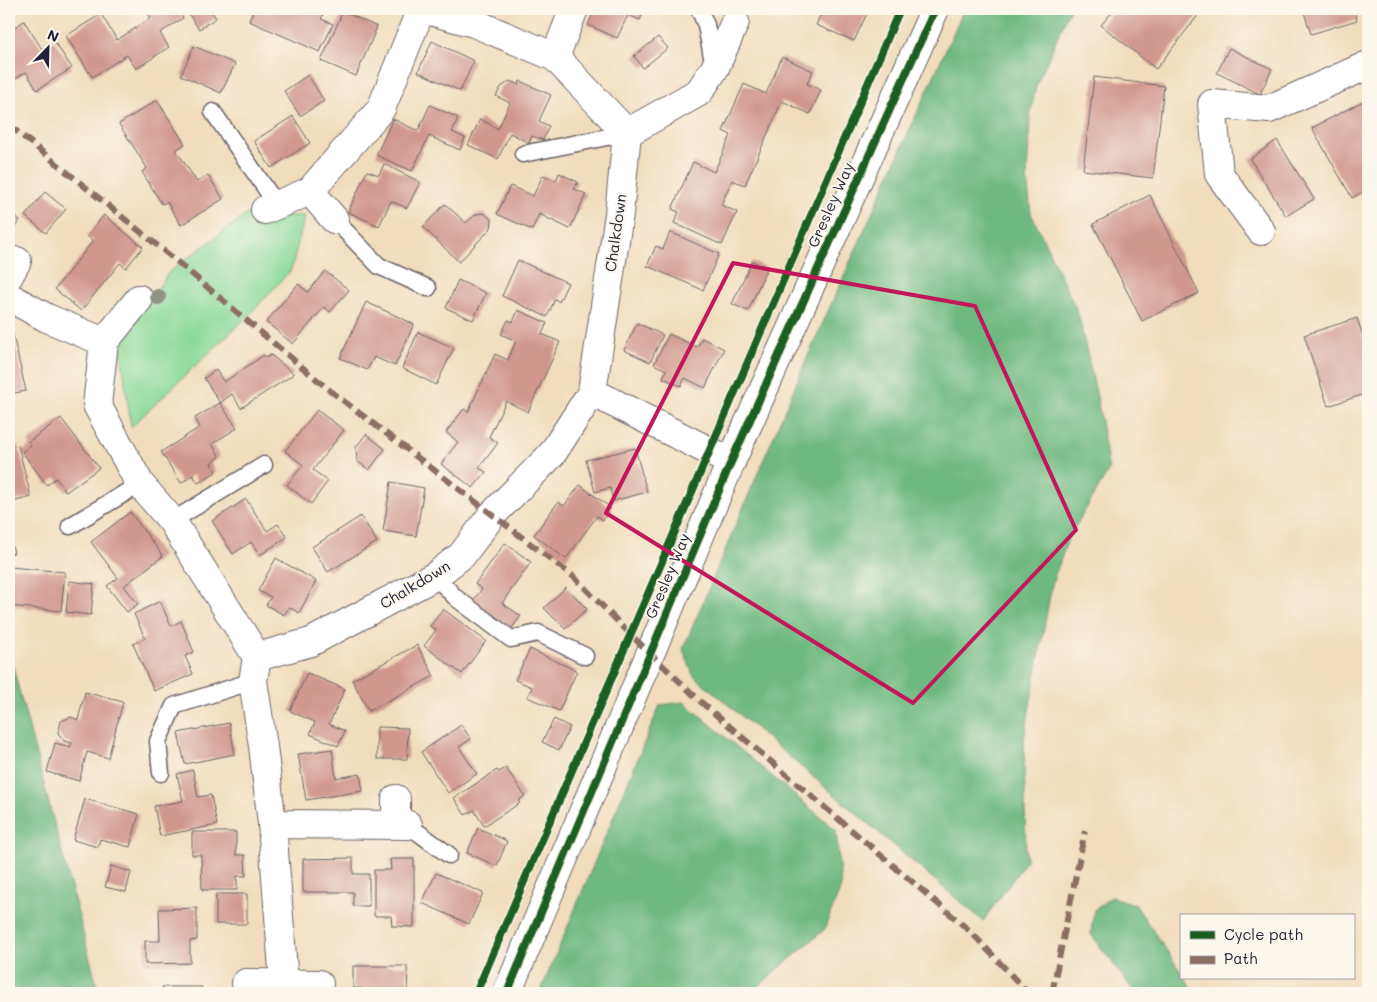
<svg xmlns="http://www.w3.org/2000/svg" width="1377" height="1002" font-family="Mali,sans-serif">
<rect width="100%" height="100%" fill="#fbf7ec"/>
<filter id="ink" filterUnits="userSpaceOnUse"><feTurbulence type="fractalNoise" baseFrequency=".02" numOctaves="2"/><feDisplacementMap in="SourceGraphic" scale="10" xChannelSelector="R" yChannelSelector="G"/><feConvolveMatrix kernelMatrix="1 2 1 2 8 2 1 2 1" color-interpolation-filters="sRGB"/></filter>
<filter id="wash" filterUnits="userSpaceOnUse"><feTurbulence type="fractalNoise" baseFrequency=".0096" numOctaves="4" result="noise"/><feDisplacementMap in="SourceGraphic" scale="20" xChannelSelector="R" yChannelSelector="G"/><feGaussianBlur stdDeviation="1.12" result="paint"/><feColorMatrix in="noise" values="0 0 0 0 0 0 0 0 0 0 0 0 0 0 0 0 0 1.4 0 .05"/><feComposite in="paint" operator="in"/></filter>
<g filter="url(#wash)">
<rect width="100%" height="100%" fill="#f1ddbc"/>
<path fill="#89d998" stroke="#567e6a" d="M247 214 305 216 291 270 249 315 131 427 120 344 169 272Z"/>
<path fill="#6eb980" stroke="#486e5e" d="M964 9H1070L1036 86 1030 116 1027 177 1031 213 1078 313 1097 397 1109 470 1068 539 1052 584 1024 739 1026 861 983 921 693 675 683 649 807 358Z
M9 652 99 993H9Z
M684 702 836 830 841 887 824 930 750 993H540L660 705Z
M1111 897 1135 904 1181 972V978H1185L1195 993H1135L1091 934 1094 910Z"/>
<g id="blocks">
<path fill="#d0988d" d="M145 9H177L183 18 160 33 169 47 136 69 127 55 92 77 66 36 101 14 117 40 151 18Z
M185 9H210L216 18 199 29Z
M254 9H325L321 19 333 24 320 52 249 21Z
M595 9H645L640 20 628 15 617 38 588 25Z
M823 9H869L854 41 816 25Z
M1115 9H1203L1156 69 1101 25Z
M1303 9H1354L1357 20 1311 34Z
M343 11 377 27 356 76 321 61Z
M24 21 42 49 54 41 72 68 37 90 26 72 9 83V31Z
M658 37 668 48 643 68 634 56Z
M432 41 474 61 460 91 418 72Z
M194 46 235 64 221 93 181 75Z
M1229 48 1272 69 1260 94 1217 73Z
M782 57 813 71 807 84 821 90 810 114 782 101 745 185 732 180 721 205 737 212 722 245 674 223 679 212 672 209 693 162 714 172 731 135 723 131 744 84 766 94Z
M308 75 324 101 300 116 284 91Z
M1094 77 1164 86 1153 178 1083 170Z
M510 81 519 85 520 81 551 95 539 121 549 126 543 140 532 136 529 143 510 133 498 159 468 145 480 119 498 129 510 103 496 96 501 87Z
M157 100 185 144 176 150 197 182 208 175 223 199 181 225 167 202 162 204 142 172 147 168 119 124Z
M1363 101 1368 111V189L1352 198 1312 128Z
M430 105 458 118 452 132 465 138 460 150 429 136 412 171 376 155 393 119 418 131Z
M293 116 310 143 271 168 254 141Z
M1277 140 1314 199 1286 216 1250 159Z
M384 164 420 182 407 208 391 201 379 226 348 212 367 171 379 175Z
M559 173 578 182 574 189 586 194 570 229 539 214 532 230 497 214 510 186 533 196 543 175 556 181Z
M45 192 66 209 46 233 25 216Z
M1150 195 1199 293 1142 321 1093 224Z
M445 204 466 223 476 214 484 213 492 220 491 228 459 262 423 227Z
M9 211 20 220 9 235Z
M104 215 143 247 126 268 120 263 81 311 55 289 93 241 87 236Z
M670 232 719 254 703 290 647 266 656 246 663 249Z
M518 260 568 283 559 302 555 299 547 317 502 296Z
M752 261 767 268 748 311 732 304Z
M325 271 349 290 330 312 324 307 293 344 266 322 298 284 308 292Z
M458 280 486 293 473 320 446 308Z
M366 302 414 324 395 366 374 357 367 370 340 358Z
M518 310 547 323 542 334 560 342 528 412 506 401 489 437 498 443 479 468 486 472 473 488 441 464 458 442 446 432 464 409 468 412 495 354 508 360 516 341 501 334 508 320 513 322Z
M1357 318 1368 351V393L1328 406 1304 335Z
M637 323 663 335 650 362 624 350Z
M418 332 454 348 436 385 402 368Z
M669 334 697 347 702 338 724 349 705 388 685 378 681 386 663 378 666 370 654 364Z
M13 335 26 391 9 394V336Z
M264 355 266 358 271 355 294 374 241 408 232 394 220 403 204 378 216 370 224 382Z
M220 403 237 428 212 444 220 457 211 463 216 472 198 483 193 475 181 483 161 452 200 427 195 418Z
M317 410 344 430 313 470 328 481 311 504 287 485 303 465 285 451Z
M61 418 99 468 66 492 56 478 47 485 22 452 31 445 28 442Z
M366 434 385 449 369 470 357 461 356 447Z
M18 445 31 497 9 503V448Z
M635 448 647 492 613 501 610 488 595 492 586 460Z
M391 482 424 488 416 536 383 531Z
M580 485 611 508 603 520 597 516 566 559 534 535 558 502 564 506Z
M246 499 267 531 278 524 287 537 260 555 251 542 233 554 212 521Z
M130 512 163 556 124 586 138 604 127 612 107 586 118 578 91 542Z
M361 516 377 542 328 572 312 547Z
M9 534 14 553 9 554Z
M505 543 531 562 502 603 521 616 511 629 473 601 482 589 475 584Z
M276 558 316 581 299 613 289 607 284 615 266 605 271 597 258 591Z
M10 567 65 572 61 611 9 606Z
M69 581 94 584 91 615 66 612Z
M566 587 587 609 565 629 544 608Z
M160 601 171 626 181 621 194 652 185 656 193 674 154 691 133 644 145 638 134 614Z
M443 609 486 641 462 674 424 646 436 630 430 626Z
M417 645 434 676 369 711 352 680Z
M530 649 577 671 559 711 527 697 532 687 515 680Z
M307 673 345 689 329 724 345 731 338 746 310 734 315 722 290 711Z
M85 692 123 702 108 758 87 752 79 781 47 772 55 743 70 747 72 743 64 741 58 733 61 721 71 717 78 720Z
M554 719 570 727 559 750 542 742Z
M229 723 235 754 185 764 178 733Z
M461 725 471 739 459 747 477 774 448 793 421 752Z
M377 727 408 728 407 759H377Z
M332 749 336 778 360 774 363 791 306 800 298 754Z
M506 768 525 796 518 801 520 803 484 826 474 810 465 815 454 798 497 770 499 772Z
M193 770 198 797 211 795 217 825 160 836 154 806 183 801 177 774Z
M85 799 139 814 130 847 100 839 98 847 73 840Z
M478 828 507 841 497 866 467 853Z
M192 832H236V855H245L246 876H237V890H202L201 855H192Z
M353 858V874H369V906H353V892H303V859Z
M390 859H414V927L392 926 391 916H374V870H391Z
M111 866 131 872 126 892 105 887Z
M436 873 483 893 469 924 422 903Z
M216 894H247V924H216Z
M197 908V940L190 941V963L145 964V941H160L159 909Z
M353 966H407L408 993H361V988H353Z
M162 987H202V993H162Z"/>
</g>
</g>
<g filter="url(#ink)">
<use href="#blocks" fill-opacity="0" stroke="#6a6368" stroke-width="1"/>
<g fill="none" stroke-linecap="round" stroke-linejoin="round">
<g stroke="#6a6368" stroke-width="19">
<path id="service" d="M699 9 706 25 714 67
M213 112 277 205
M523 154 627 133
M334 219 379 266 428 288
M172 521 264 465
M70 526 140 484
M435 576 456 598 511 639 538 633 585 656
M161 773 158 741 174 706 253 681
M408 825 449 855"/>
</g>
<g stroke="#6a6368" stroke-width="30">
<path id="minor" d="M555 57 574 9
M627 133 699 92 715 68 735 22
M310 191 334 219
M265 210 310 191 381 109 421 9
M1261 231 1219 174 1212 104 1269 109 1368 65
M9 276 17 261
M9 297 47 318 104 342
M139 299 104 342 97 405 140 484 172 521 257 657 253 681 263 746 272 824 284 983
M592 392 731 462
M257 657 311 642 435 576 462 555 492 515 552 454 592 392 619 214 627 133 555 57 474 23 423 9
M396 799V825
M272 824 408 825
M246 983 319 984"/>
</g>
<g stroke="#6a6368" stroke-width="30">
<path id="tertiary" d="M507 993 731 462 935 9"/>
</g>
<use href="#service" stroke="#fff" stroke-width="16"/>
<use href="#minor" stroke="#fff" stroke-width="28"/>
<use href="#tertiary" stroke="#fff" stroke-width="28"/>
<path stroke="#8d6e63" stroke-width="6" stroke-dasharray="12 6" stroke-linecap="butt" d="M9 125 174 259 328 389 574 577 632 636 701 702 970 931 1028 993
M1052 993 1085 831"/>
<g stroke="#fbf7ec" stroke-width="11">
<path id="cycleway" d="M476 993 900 9
M507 993 731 462 935 9"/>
</g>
<use href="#cycleway" stroke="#1b5e20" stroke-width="8"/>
</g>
<circle fill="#909484" cx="158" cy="297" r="8"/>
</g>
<path fill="none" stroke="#c2185b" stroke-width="4" stroke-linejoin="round" d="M733 263 975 306 1076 530 913 703 606 513Z"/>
<g text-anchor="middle" stroke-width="4" stroke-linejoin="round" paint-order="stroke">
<g font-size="15" fill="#22223b" stroke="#fbf7ec">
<text transform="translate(831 205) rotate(-66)" y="5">Gresley Way</text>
<text transform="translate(616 233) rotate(-82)" y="5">Chalkdown</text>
<text transform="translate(668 576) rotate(-67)" y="5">Gresley Way</text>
<text transform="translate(415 585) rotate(-31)" y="5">Chalkdown</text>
</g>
</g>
<rect width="1377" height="1002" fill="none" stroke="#fbf7ec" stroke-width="30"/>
<rect x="1180" y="914" width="175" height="65" fill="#fbf7ec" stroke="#a4a2a5"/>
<rect x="1190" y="931" width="25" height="8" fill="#1b5e20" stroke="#a4a2a5"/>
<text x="1224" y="940" font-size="15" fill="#22223b">Cycle path</text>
<rect x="1190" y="956" width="25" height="8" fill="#8d6e63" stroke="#a4a2a5"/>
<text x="1224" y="964" font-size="15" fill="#22223b">Path</text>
<g transform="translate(48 48) rotate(23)" stroke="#fbf7ec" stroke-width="4" paint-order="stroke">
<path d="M0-4L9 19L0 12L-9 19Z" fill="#22223b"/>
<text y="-8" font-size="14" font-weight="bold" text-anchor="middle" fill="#22223b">N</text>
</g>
</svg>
